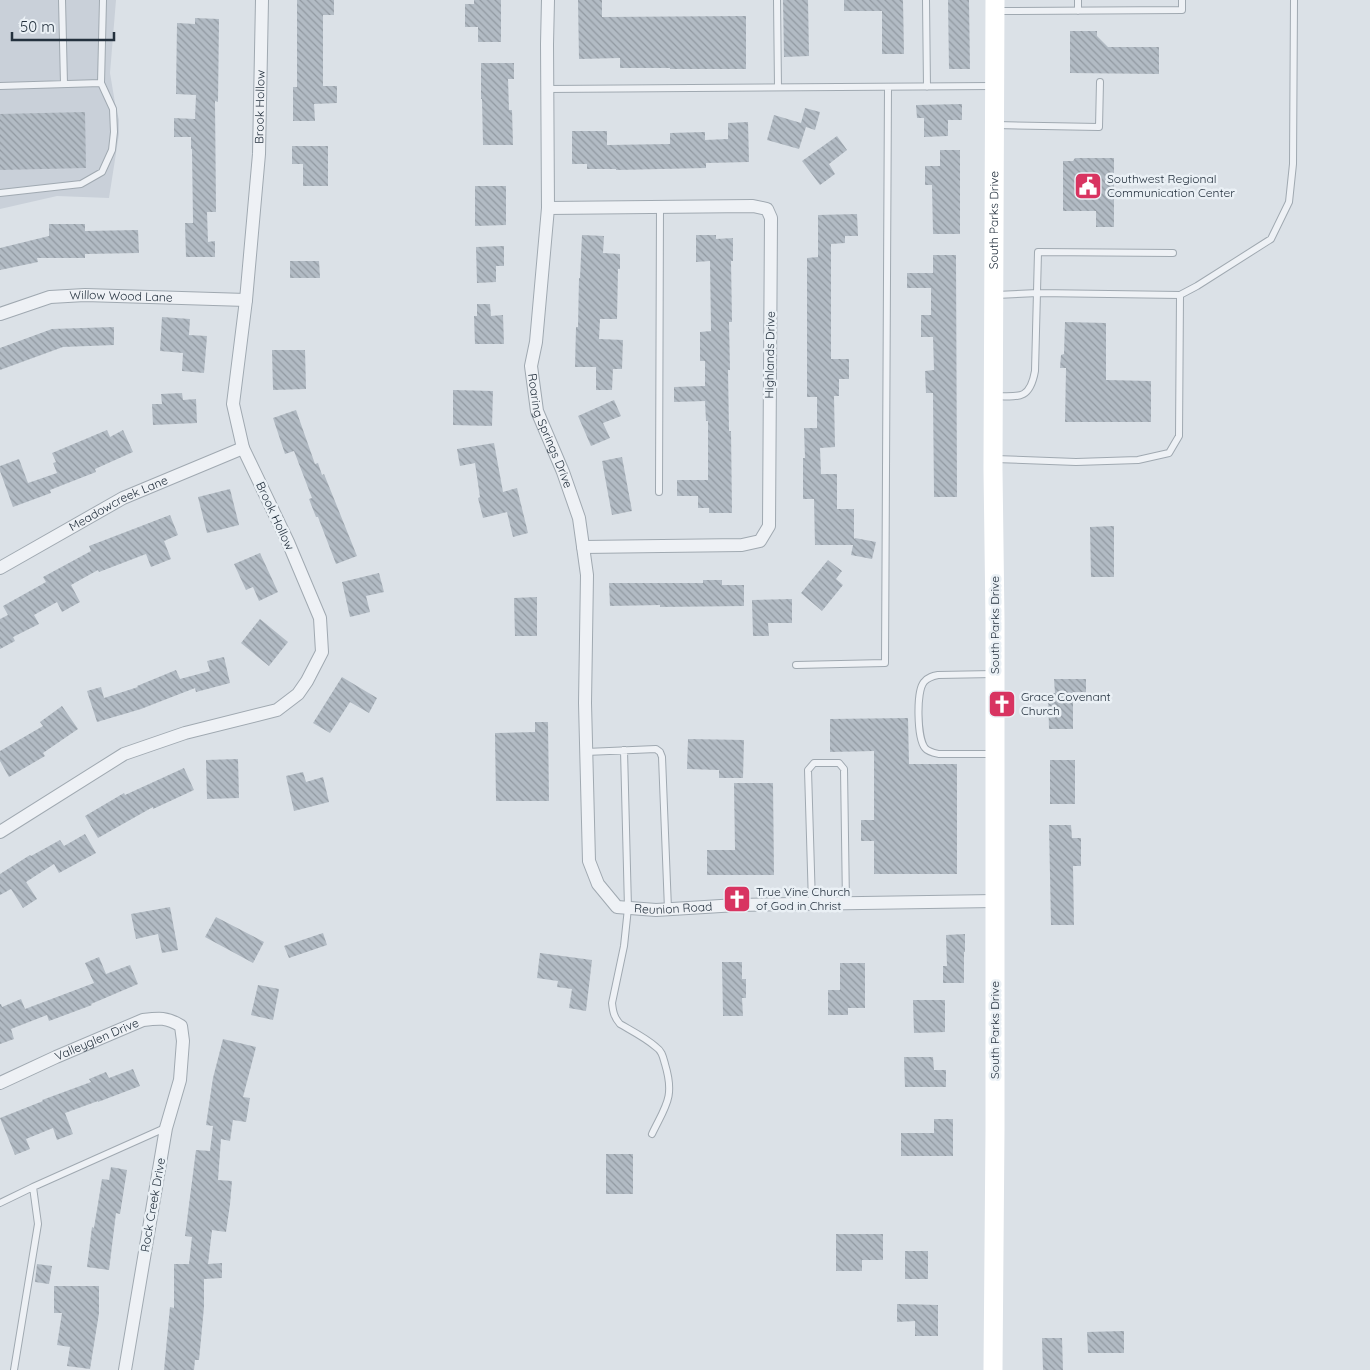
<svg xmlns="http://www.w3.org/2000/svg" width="1370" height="1370" font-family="Quicksand,sans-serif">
<defs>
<pattern id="building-back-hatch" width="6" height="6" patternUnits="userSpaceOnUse" patternTransform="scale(1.25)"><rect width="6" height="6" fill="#b2bbc4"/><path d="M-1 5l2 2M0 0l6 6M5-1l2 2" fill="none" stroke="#9199a1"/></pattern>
</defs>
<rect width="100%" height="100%" fill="#dbe1e7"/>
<path fill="#c9d0d9" d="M0 0H116L110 73 115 103 119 120V134L109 198 57 196 0 209Z"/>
<path fill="url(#building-back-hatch)" d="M297 0H334V15H323V86H337V103L314 104 315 121H293V87H297Z
M474 0H501V42H478V27H465V4H474Z
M578 0H602V17L746 16V69H670V68H620V58L579 59Z
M783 0H808L809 56 784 57Z
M844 0H903L904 54H882V11H844Z
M948 0H969L970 69H949Z
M195 18 219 19 218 102 215 101 216 212H207L208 242 215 241V257H186L185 223H193L192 149H191V137H174V118L195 119 196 95 176 94 177 23 195 24Z
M1070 31H1097V36L1108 47H1159V74L1070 73Z
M481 63H514V79H508L509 110H512L513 145H483L482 99H481Z
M962 104V120H948V136L924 137V118H917L916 105Z
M805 108 820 112 815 130 806 127 799 149 767 140 774 115 801 123Z
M85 112 86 168 0 170V114Z
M748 122 749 162 706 163V168L616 170V169H587V164H572V131H607V145L670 144V133L705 132V140L728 139V123Z
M837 136 847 150 829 164 835 174 820 185 802 161Z
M292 146H328V186H303V164H292Z
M940 150H960V234H933L932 185H925V166H940Z
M1075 158H1114V227H1096V211H1063V161H1073Z
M475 186H506V225L475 226Z
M857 214 858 236H845V243L831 244V359H849V379H839V396H834L835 447 820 448 821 474H837V509H854V539L855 538 876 542 872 559 851 555 853 545H815L814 499H803V458H805L804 428H817V397H807V258L818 257V215Z
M49 224H85V231L138 230 139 253 85 254V258H37L38 262 0 270V248L49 236Z
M582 235 604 236 603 253 620 254V269H618L617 319H600L599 339 623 340 622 369H613L612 390H596V367H575L576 327H578L579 278H580Z
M696 235H716V239L733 238V261H731L732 322H729L730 370H728L729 431H731L732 513H709V508H698V496H677V480H708V421H706L705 401 674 402V387L705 386V361H700V332L711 331 710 261 696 262Z
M504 246V266H496V282L477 283 476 247Z
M933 255H956L957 497H934L933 393H926L925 371 934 370 933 337H921V315H931V288H907V273H933Z
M290 261H319L320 278H290Z
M477 304H490L491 316 503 315 504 344H475L474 316H477Z
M162 317 190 319 189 335 207 336 204 373 182 371 183 353 160 351Z
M1065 322 1106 323V380L1151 381V422H1065L1066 368H1060L1061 355 1064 354Z
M114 327V345L63 347 0 370V348L52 329Z
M272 350H305L306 389 273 390Z
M453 390 493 391 492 426 453 425Z
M182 393 183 400 196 399 197 423 153 425 152 404H162L161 394Z
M614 400 621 416 603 423 610 438 591 446 578 416Z
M296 410 315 464 318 463 322 475 324 474 357 556 336 564 318 517H316L309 499 312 498 294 451 285 454 273 418Z
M107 430 110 437 123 430 133 452 95 469 96 472 50 490 51 493 13 507 0 471V466L19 459 28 483 57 473 53 463 56 462 52 453Z
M494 443 503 492 517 488 528 533 513 537 507 512 483 518 478 498 480 497 475 463 460 466 457 449Z
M622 457 632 511 612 515 602 461Z
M230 489 239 525 207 533 198 497Z
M170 515 178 535 164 541 171 559 151 567 146 554 99 572 98 570 71 585 80 602 62 612 57 602 34 615 39 624 13 637 15 641 0 649V619L8 615 3 606 46 582 43 577 91 551 89 546Z
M1114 526V577H1091L1090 527Z
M260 553 278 592 259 601 253 587 246 590 234 564Z
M828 560 842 571 836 579 843 585 822 611 801 593Z
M379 573 384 592 366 596 370 612 350 617 342 582Z
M703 580H722V585H744V606L660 607V605L610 606 609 583H703Z
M537 597V636H515L514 598Z
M792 599V623H768L769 636H753L752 600Z
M260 619 288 642 269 666 241 643Z
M224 657 230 683 196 692 195 688 141 709 97 722 87 691 101 687 104 698 138 687 137 686 176 670 180 679 210 671 207 661Z
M342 677 377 698 369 713 350 702 330 733 313 723Z
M1054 679H1086V692H1073V729H1049L1048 693H1055Z
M62 706 78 729 43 753 45 756 9 777 0 761V751L43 726 40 722Z
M908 718 909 764H957V874H874V841H861V820H874V751L830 752V719Z
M535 722H548L549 801H496L495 733 535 732Z
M688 739 744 740 743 778H719V770L687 769Z
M238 759 239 798 207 799 206 760Z
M1050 760H1075V804H1050Z
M184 768 194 790 153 809V807L98 838 85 816 124 793 125 795Z
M303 772 306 782 323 777 329 802 294 811 286 776Z
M734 783H773L774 875H707V850H735Z
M1049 825H1071L1072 838H1081V866H1073L1074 925H1051Z
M85 834 96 853 59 873 54 864 26 882 37 899 23 908 11 889 0 895V874L30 855 31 856 60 840 64 846Z
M170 907 178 950 162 953 158 934 136 939 131 914Z
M216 917 264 942 253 963 205 937Z
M323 933 327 945 289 958 284 946Z
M965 934V952H964V983H943V966H947L946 935Z
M540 953 592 960 586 1011 569 1008 572 989 557 987 558 981 537 978Z
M99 957 106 974 130 965 138 984 91 1004 92 1005 49 1021 47 1015 11 1029 14 1039 0 1044V1004H1L2 1007 21 999 25 1009 94 983 85 963Z
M722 962H742V979H746V998H742L743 1016H723Z
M840 963H865V1008H848V1015H828V990H840Z
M258 985 279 989 273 1020 251 1015Z
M913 1000H945V1032L914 1033Z
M223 1039 256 1047 243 1097 250 1098 246 1122 233 1120 230 1141 221 1139 218 1180 232 1181 230 1204 226 1232 212 1230 208 1264 222 1263V1278L204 1279V1307L199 1360H195L194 1370H164L170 1307 174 1308V1264H189L192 1237 185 1236 196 1150 210 1151 213 1126 206 1125 213 1078Z
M904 1057H933L934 1070H946V1087H905Z
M133 1069 140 1086 98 1102V1101L65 1113 73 1134 57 1140 53 1128 26 1139 30 1149 15 1155 0 1118 43 1101 42 1100 91 1082 89 1079 106 1072 109 1078Z
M934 1119H953V1156H901V1133H934Z
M606 1154H633V1194H606Z
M111 1167 127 1170 120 1214 116 1213 109 1270 87 1267 92 1227 94 1228 102 1179 109 1180Z
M836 1234H883V1260H862V1271H836Z
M905 1251H928V1279H905Z
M37 1264 52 1266 49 1284 35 1282Z
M54 1286H99V1313L90 1369 67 1366 70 1347 57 1345 62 1313H54Z
M897 1304 938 1305V1336H915V1321L897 1322Z
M1124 1331V1353H1088L1087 1332Z
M1042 1338H1062L1063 1370H1043Z"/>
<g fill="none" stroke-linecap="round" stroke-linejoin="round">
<g stroke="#a0a9b1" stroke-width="8">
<path id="lane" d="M62 0 64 84
M777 0 778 87
M926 0 927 87
M1078 0V11
M996 11 1182 10V0
M0 86 101 83 103 0
M547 89 993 86
M996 125 1099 127 1100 82
M0 193 81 184 102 172 112 150 114 132 113 109 101 83
M1180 295 1197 286 1271 239 1289 202 1293 164 1294 0
M995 396C1020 397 1030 399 1035 371L1038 252 1173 253
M995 459 1076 462 1138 460 1169 453 1179 436 1180 295 1038 293 996 295
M659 492 660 207
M796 665 885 663 888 87
M624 750 628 908 624 946 612 1003C613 1012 614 1017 620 1024 632 1031 646 1038 656 1047 662 1051 663 1057 665 1064 675 1097 666 1105 652 1134
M586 752 656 749 660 752 662 757 668 909
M993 754H939C934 753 928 752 925 748 917 738 916 691 924 682 928 677 933 676 938 675L994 674
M812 904 808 770 814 763H839L844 769 846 904
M0 1203 33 1187 165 1128
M14 1370 38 1224 33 1187"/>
</g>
<g stroke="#a0a9b1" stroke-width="14">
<g id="street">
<path id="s1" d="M548 0 547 44 548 208 536 342 531 366 537 411 563 472 579 518 587 575 585 703 589 861 598 884 617 907 656 910 737 905 995 901"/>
<path d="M548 208 753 206 767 209 771 218 769 526 760 541 742 545 583 547"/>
<path id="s2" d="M0 314 50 297 85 295 246 300"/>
<path id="s3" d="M0 568 123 498 243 448"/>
<path id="s4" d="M0 832 124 754 185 733 277 710 298 694 307 681 322 652 320 618 288 542 243 448 233 404 246 300 259 154 262 0"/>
<path id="s5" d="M0 1083 56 1057 143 1020C159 1018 167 1017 181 1026L183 1041 180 1080 166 1128 125 1370"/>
</g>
</g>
<use href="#lane" stroke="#eef1f5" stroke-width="6"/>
<use href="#street" stroke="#eef1f5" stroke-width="12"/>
<path stroke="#fff" stroke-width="19" id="s6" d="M993 1370 995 1130V621L993 469 995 0"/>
</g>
<defs>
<g id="civic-square" transform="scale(1.4375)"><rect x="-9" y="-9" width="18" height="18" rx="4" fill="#d83461" stroke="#eaf0f5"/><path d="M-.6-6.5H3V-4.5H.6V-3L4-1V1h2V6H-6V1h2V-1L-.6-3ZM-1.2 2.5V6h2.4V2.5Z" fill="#fff"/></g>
<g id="church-square" transform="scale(1.4375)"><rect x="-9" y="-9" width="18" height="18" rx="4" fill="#d83461" stroke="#eaf0f5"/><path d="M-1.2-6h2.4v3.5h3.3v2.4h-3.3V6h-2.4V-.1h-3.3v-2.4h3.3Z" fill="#fff"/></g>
</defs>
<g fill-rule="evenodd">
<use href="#civic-square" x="1088" y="186"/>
<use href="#church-square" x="1002" y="704"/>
<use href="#church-square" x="737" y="899"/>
</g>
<g text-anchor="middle" stroke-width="5" stroke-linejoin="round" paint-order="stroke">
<g font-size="12" fill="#24313e" stroke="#eaf0f5">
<text dy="4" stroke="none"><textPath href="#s4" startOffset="945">Brook Hollow</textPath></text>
<text dy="4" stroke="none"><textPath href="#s6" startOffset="1150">South Parks Drive</textPath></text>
<text dy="4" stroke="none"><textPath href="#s2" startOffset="124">Willow Wood Lane</textPath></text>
<text transform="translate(770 355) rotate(-89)" y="4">Highlands Drive</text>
<text dy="4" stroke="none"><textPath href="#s1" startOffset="435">Roaring Springs Drive</textPath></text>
<text dy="4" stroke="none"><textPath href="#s3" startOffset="135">Meadowcreek Lane</textPath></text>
<text transform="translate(275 516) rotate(65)" y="4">Brook Hollow</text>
<text transform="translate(995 625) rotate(-90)" y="4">South Parks Drive</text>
<text dy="4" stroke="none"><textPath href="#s1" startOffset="982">Reunion Road</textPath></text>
<text transform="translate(995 1030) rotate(-90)" y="4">South Parks Drive</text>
<text dy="4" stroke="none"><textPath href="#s5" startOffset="106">Valleyglen Drive</textPath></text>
<text transform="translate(153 1205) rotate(-80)" y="4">Rock Creek Drive</text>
</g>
<g font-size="12" fill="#24313e" stroke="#eaf0f5" text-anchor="start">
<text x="1107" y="183">Southwest Regional<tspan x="1107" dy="14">Communication Center</tspan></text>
<text x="1021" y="701">Grace Covenant<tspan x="1021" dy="14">Church</tspan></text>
<text x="756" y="896">True Vine Church<tspan x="756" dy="14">of God in Christ</tspan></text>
</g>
</g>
<path d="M12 32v8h102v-8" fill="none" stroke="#24313e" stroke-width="2.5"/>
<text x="20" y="32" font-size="15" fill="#24313e" stroke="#eaf0f5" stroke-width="4" paint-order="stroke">50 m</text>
</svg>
